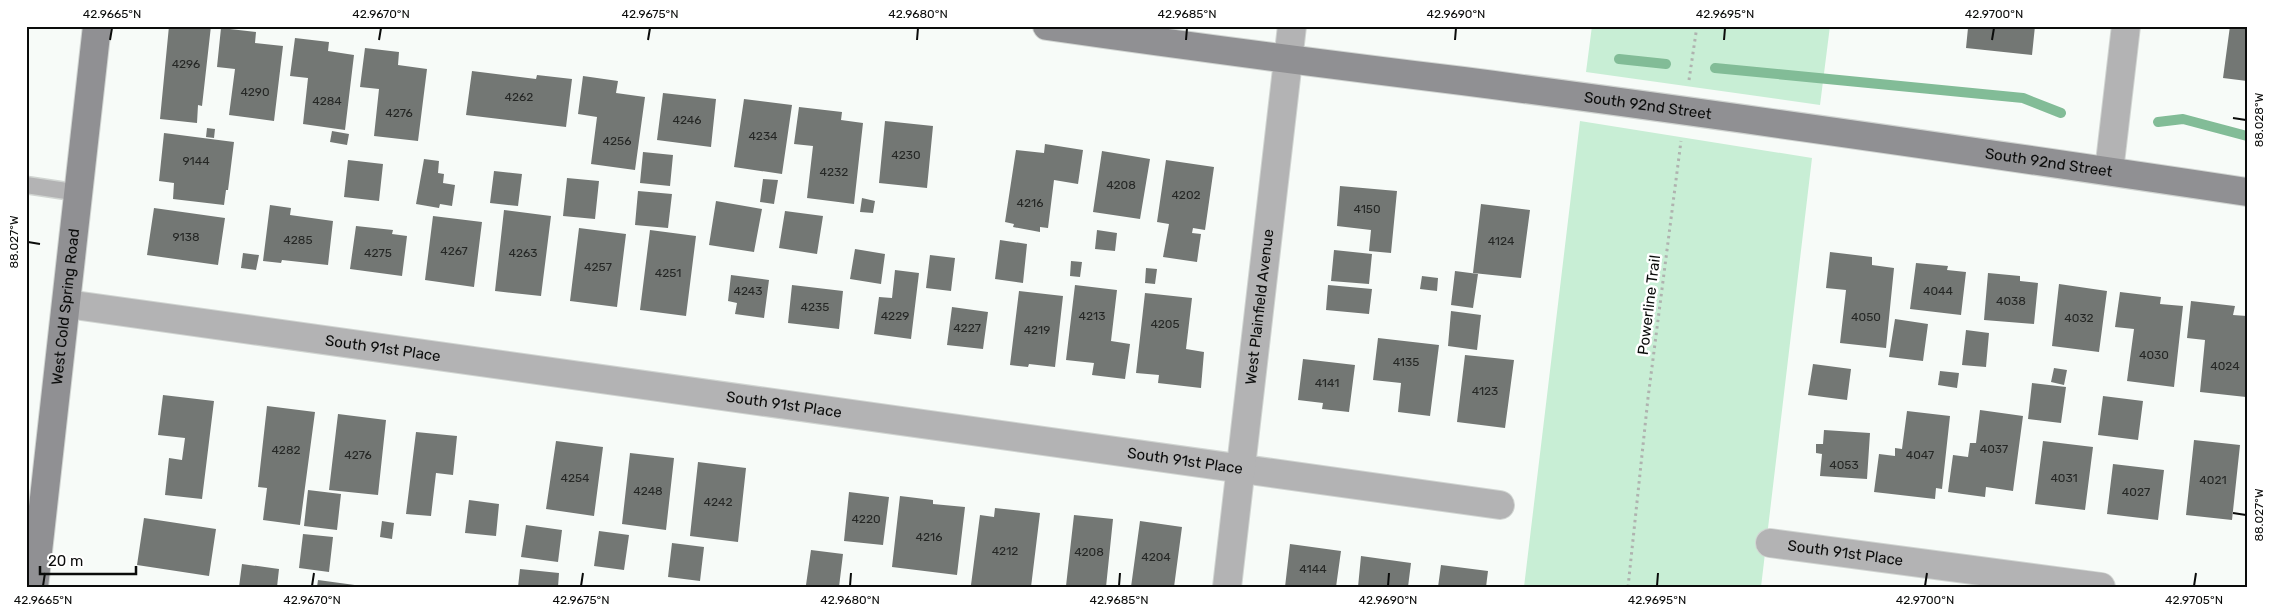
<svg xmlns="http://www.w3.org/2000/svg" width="2273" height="613" font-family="Rubik,sans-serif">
<rect width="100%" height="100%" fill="#f7fbf8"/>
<path fill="#c8eed5" d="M1592 26H1830L1820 105 1586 72Z
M1580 121 1812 158 1761 587H1524Z"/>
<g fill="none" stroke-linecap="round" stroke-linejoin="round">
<path stroke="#82bc97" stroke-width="10" d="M1619 59 1666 64
M1715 68 2023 98 2061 113
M2158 122 2183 119 2247 136"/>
</g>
<path fill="#737774" d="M169 26H211L202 106 198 105 197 123 160 119Z
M1960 26H2035L2032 55 1966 48 1968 28Z
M2230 26H2247V81L2223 78Z
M221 28 256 32 255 43 283 46 274 121 229 115 235 69 217 67Z
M295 38 329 42 328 51 354 55 345 130 303 124 308 78 290 76Z
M365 48 399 52 398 65 427 69 418 141 374 136 379 89 360 87Z
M472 71 536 79 537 75 572 79 566 127 466 115Z
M583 76 618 81 616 93 645 97 635 170 591 164 597 117 578 114Z
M663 93 716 99 711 147 657 140Z
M744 99 792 105 782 174 734 167Z
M799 107 842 112 841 120 863 123 854 204 807 198 813 146 794 144Z
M885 121 933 126 927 188 879 183Z
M207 128 215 129 214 138 206 137Z
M332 131 349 134 347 145 330 142Z
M164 133 234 142 228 190H226L224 205 173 199 174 183 159 181Z
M1045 144 1083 150 1078 184 1054 180 1048 228 1040 227V232L1013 227 1014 224 1005 222 1016 150 1044 153Z
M1102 151 1150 159 1140 219 1093 212Z
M643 152 673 155 670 186 640 183Z
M424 159 439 161 438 173 444 174 443 183 455 185 452 206 440 204 439 208 416 204Z
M348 160 383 164 379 201 344 197Z
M1166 160 1214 167 1205 230 1193 228 1192 233 1201 234 1197 262 1163 257 1169 224 1157 222Z
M494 171 522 174 518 206 490 203Z
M567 178 599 181 595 219 563 216Z
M763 179 778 180 774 204 760 202Z
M1340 186 1397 191 1391 253 1369 251 1371 230 1337 226Z
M638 191 672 194 668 228 635 225Z
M862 198 875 201 873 213 860 212Z
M716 201 762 209 754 252 709 245Z
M1481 204 1530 210 1521 278 1473 273Z
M270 205 291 208 290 215 333 221 328 265 282 260 281 263 263 261Z
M154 208 225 218 218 265 147 255Z
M504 210 551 216 541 296 495 291Z
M785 211 823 216 817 254 779 248Z
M433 216 482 222 474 287 425 280Z
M356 226 393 230 392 234 407 236 402 276 350 269Z
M579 228 626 234 617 307 570 301Z
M650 230 696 236 686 316 640 310Z
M1097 230 1117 233 1115 251 1095 249Z
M1000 240 1027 244 1023 283 995 279Z
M855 249 885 254 881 284 850 279Z
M1334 250 1372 254 1369 284 1331 281Z
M1830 252 1872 257V265L1894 268 1886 348 1840 343 1846 290 1826 288Z
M243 253 259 255 256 270 241 268Z
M930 255 955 258 951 291 926 288Z
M1071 261 1082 262 1080 277 1070 276Z
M1916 263 1948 266 1947 270 1966 272 1961 315 1910 309Z
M1146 268 1157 269 1155 284 1145 283Z
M895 270 919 273 911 339 874 334 879 297 892 298Z
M1455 271 1478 274 1473 308 1451 305Z
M1988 273 2020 276V281L2038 283 2034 324 1984 320Z
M731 275 769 280 764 318 735 314 737 303 728 301Z
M1422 276 1438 278 1437 291 1420 289Z
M2059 284 2107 291 2099 352 2052 346Z
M792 285 843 291 839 329 788 323Z
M1075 285 1117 290 1111 341 1130 344 1125 379 1092 375 1094 363 1066 360Z
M1328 285 1372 289 1369 314 1326 310Z
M1019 291 1063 296 1055 367 1029 364 1028 367 1010 365Z
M2120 292 2161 297 2160 304 2183 306 2174 387 2127 381 2134 329 2115 327Z
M1145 293 1192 298 1186 349 1204 352 1201 388 1158 383 1159 375 1136 373Z
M2191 301 2235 306 2233 315 2247 316 2246 397 2200 392 2205 340 2187 338Z
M952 307 988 312 983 349 947 345Z
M1451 311 1481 315 1477 350 1448 346Z
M1895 319 1928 324 1923 361 1889 357Z
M1966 330 1989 333 1986 367 1962 365Z
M1378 338 1439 345 1430 416 1398 412 1401 383 1373 380Z
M1465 355 1514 360 1505 428 1457 422Z
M1303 359 1355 365 1349 412 1322 409 1323 403 1298 400Z
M1813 364 1851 369 1847 400 1808 395Z
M2054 368 2067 370 2064 385 2051 382Z
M1940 371 1959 373 1957 388 1938 385Z
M2032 383 2066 387 2061 423 2028 419Z
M163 395 214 401 202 499 165 495 169 458 182 460 185 438 158 435Z
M2103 396 2143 401 2138 440 2098 435Z
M267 406 315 412 300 525 263 520 267 488 258 487Z
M1980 410 2023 416 2013 491 1986 487 1985 497 1948 492 1953 455 1968 457 1970 443H1976Z
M1907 411 1950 416 1942 489 1936 488 1935 499 1874 492 1879 454 1895 456V448L1902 449Z
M338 414 386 420 378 495 329 490Z
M1824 430 1870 433 1867 479 1820 476 1822 454 1816 453V444H1823Z
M416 432 457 436 453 475 436 473 431 516 406 514Z
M2194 440 2240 445 2232 520 2186 515Z
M556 441 603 447 594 516 546 509Z
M2043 441 2093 447 2085 510 2035 504Z
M630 453 674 458 666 530 622 524Z
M698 462 746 468 738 542 690 536Z
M2113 464 2164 470 2158 520 2107 514Z
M308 490 341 494 337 530 304 526Z
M849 492 889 497 883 545 844 541Z
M900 496 933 500V504L965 507 957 575 892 567Z
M469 500 499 504 496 536 465 533Z
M995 508 1040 513 1031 587 971 585 980 515 994 517Z
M1074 515 1113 519 1106 587 1066 586Z
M144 518 216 529 209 576 137 565Z
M382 521 394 523 392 539 380 537Z
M1140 521 1182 527 1174 587H1131Z
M526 525 562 530 558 562 521 557Z
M599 531 629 535 624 570 594 566Z
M303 534 333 537 329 572 299 568Z
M672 543 704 547 700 581 668 577Z
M1290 544 1341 551 1336 587H1285Z
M811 550 843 554 839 587 806 585Z
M1361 556 1411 563 1408 587H1358Z
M242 564 279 569 277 587H239Z
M1441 565 1488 571 1486 587H1438Z
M520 569 559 573 558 587H518Z
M318 580 362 586V587H317Z"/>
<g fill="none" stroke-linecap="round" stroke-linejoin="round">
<g stroke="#d1d5d2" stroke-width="19">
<path id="lane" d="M26 185 80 193"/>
</g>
<g stroke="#d1d5d2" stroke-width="30">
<g id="street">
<path d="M2109 171 2126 26"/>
<path id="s1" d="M67 304 1500 505"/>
<path id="s2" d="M1770 543 2101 587"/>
<path id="s3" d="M1227 587 1292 26"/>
</g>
</g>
<g stroke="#d1d5d2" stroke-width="30">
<g id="secondary">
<path id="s4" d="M1047 26C1186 46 1324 64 1463 81 1725 115 1986 153 2247 192"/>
<path id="s5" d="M34 587 97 26"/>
</g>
</g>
<path stroke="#afb2af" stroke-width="3" stroke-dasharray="2.5 4" stroke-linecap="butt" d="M1689 80 1697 26
M1628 587 1648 398 1681 141"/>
<use href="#lane" stroke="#b3b3b4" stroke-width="16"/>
<use href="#street" stroke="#b3b3b4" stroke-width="28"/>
<use href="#secondary" stroke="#909093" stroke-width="28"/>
</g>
<path fill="none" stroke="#0b0c0b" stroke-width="2" d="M110 40 112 28M379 40 381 28M648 40 650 28M917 40 918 28M1186 40 1187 28M1455 40 1456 28M1724 40 1725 28M1992 40 1994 28M2233 118 2246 120M28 242 40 244M2233 513 2246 515M43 586 45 573M312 586 314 573M581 586 583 573M850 586 851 573M1119 586 1120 573M1388 586 1389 573M1657 586 1658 573M1925 586 1927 573M2194 586 2196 573"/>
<g text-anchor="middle" stroke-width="5" stroke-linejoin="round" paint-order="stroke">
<g font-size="12" fill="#252725">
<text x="186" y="68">4296</text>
<text x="255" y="96">4290</text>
<text x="519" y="101">4262</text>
<text x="327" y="105">4284</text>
<text x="399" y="117">4276</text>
<text x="687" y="124">4246</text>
<text x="763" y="140">4234</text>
<text x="617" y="145">4256</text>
<text x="906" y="159">4230</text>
<text x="196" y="165">9144</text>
<text x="834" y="176">4232</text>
<text x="1121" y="189">4208</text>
<text x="1186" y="199">4202</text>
<text x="1030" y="207">4216</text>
<text x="1367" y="213">4150</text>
<text x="186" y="241">9138</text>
<text x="298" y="244">4285</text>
<text x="1501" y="245">4124</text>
<text x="454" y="255">4267</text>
<text x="378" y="257">4275</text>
<text x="523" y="257">4263</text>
<text x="598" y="271">4257</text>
<text x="668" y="277">4251</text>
<text x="748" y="295">4243</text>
<text x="1938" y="295">4044</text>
<text x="2011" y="305">4038</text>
<text x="815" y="311">4235</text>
<text x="895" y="320">4229</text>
<text x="1092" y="320">4213</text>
<text x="1866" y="321">4050</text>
<text x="2079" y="322">4032</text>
<text x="1165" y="328">4205</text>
<text x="967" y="332">4227</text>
<text x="1037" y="334">4219</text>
<text x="2154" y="359">4030</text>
<text x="1406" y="366">4135</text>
<text x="2225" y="370">4024</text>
<text x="1327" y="387">4141</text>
<text x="1485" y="395">4123</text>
<text x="1994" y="453">4037</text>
<text x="286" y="454">4282</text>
<text x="358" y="459">4276</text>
<text x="1920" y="459">4047</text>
<text x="1844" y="469">4053</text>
<text x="575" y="482">4254</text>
<text x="2064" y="482">4031</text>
<text x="2213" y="484">4021</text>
<text x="648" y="495">4248</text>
<text x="2136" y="496">4027</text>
<text x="718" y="506">4242</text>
<text x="866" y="523">4220</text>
<text x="929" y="541">4216</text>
<text x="1005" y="555">4212</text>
<text x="1089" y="556">4208</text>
<text x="1156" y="561">4204</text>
<text x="1313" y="573">4144</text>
</g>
<g font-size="15" fill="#0b0c0b" stroke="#fff">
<text dy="5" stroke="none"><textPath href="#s4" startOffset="606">South 92nd Street</textPath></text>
<text dy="5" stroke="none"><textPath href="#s4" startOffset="1011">South 92nd Street</textPath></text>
<text transform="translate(1649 305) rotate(-83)" y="5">Powerline Trail</text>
<text dy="5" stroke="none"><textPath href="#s3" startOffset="282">West Plainfield Avenue</textPath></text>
<text dy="5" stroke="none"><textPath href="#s5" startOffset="282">West Cold Spring Road</textPath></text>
<text dy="5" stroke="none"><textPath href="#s1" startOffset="319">South 91st Place</textPath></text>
<text dy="5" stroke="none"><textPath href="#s1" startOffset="724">South 91st Place</textPath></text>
<text dy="5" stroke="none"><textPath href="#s1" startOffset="1129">South 91st Place</textPath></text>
<text dy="5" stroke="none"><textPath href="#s2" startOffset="76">South 91st Place</textPath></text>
</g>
</g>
<rect width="2273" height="613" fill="none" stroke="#ffffff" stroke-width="55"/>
<path d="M40 566v8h96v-8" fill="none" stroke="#0b0c0b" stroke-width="2.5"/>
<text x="48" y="566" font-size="15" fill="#0b0c0b" stroke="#ffffff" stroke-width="4" paint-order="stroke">20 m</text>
<rect x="28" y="28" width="2218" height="558" fill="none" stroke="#0b0c0b" stroke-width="2"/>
<g font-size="12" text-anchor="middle" fill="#0b0c0b">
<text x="112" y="18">42.9665°N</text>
<text x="381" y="18">42.9670°N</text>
<text x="650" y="18">42.9675°N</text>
<text x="918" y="18">42.9680°N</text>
<text x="1187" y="18">42.9685°N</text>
<text x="1456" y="18">42.9690°N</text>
<text x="1725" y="18">42.9695°N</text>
<text x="1994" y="18">42.9700°N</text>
<text transform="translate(2259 120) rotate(-90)" y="4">88.028°W</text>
<text transform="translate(14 242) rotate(-90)" y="4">88.027°W</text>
<text transform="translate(2259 515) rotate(-90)" y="4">88.027°W</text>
<text x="43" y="604">42.9665°N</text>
<text x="312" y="604">42.9670°N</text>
<text x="581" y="604">42.9675°N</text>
<text x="850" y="604">42.9680°N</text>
<text x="1119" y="604">42.9685°N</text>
<text x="1388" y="604">42.9690°N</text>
<text x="1657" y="604">42.9695°N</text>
<text x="1925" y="604">42.9700°N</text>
<text x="2194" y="604">42.9705°N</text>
</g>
</svg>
